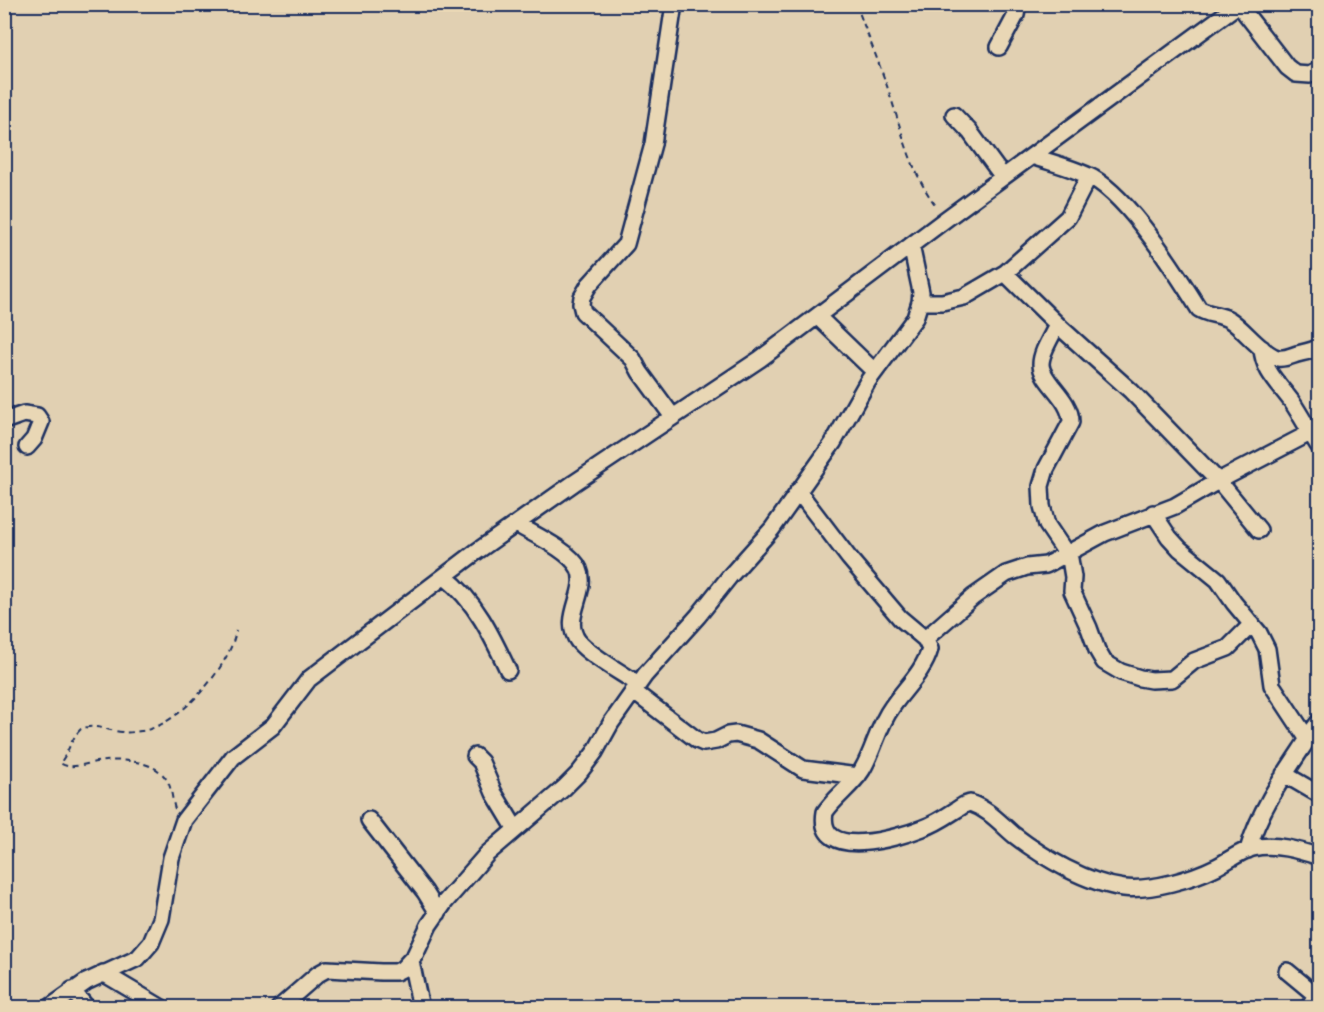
<svg xmlns="http://www.w3.org/2000/svg" width="1324" height="1012" font-family="'Patrick Hand',sans-serif">
<rect width="100%" height="100%" fill="#e1d0b2"/>
<filter id="ink" filterUnits="userSpaceOnUse"><feTurbulence type="fractalNoise" baseFrequency=".0167" numOctaves="2"/><feDisplacementMap in="SourceGraphic" scale="12" xChannelSelector="R" yChannelSelector="G"/><feConvolveMatrix kernelMatrix="1 2 1 2 8 2 1 2 1" color-interpolation-filters="sRGB"/></filter>
<g filter="url(#ink)">
<g fill="none" stroke-linecap="round" stroke-linejoin="round">
<g stroke="#1b2f5e" stroke-width="20">
<path id="minor" d="M1239 5 1287 67 1296 74 1310 75 1320 69
M999 47 1016 15 1018 4
M954 115 970 132 1003 177
M1032 156C1052 163 1074 168 1093 178 1130 199 1176 272 1199 309 1208 315 1220 314 1230 320 1244 329 1263 355 1278 358 1285 359 1291 356 1297 354 1305 352 1312 351 1320 347
M1005 273 1061 328 1131 391 1223 486 1259 530
M920 302H942L964 297 1005 273 1068 217 1089 176
M817 316 874 371
M1057 325C1052 336 1041 352 1041 364 1041 382 1071 398 1071 422L1046 469 1041 486 1042 506 1047 525 1070 559 1073 577 1072 591 1089 628 1097 650 1104 662 1121 672 1140 678 1151 680 1172 679 1194 661 1228 648 1252 624
M1262 348C1263 371 1279 384 1292 402 1302 417 1310 433 1320 448
M673 417 640 372 633 359 583 312 581 304 582 297 589 285 626 244 653 144 674 4
M4 421 24 414 37 416 41 422 34 439 27 447
M798 491 849 558 900 618 925 639 930 649C924 671 905 688 892 707 878 726 874 750 862 770 852 786 836 796 825 812 816 863 900 837 923 828 938 823 951 813 964 805L970 803C988 809 1000 823 1014 835 1044 858 1086 883 1124 888 1151 891 1192 879 1216 867 1228 861 1240 851 1253 848 1275 843 1298 850 1320 857
M1153 513 1169 537 1180 549 1218 580 1234 603 1259 633 1267 649 1272 685 1307 738
M516 524C533 534 571 551 579 569 589 592 561 618 578 641 589 655 622 673 638 684
M445 577C475 600 492 636 508 670
M925 639 973 597 1006 574 1027 567 1046 565 1105 533 1175 506 1218 481 1310 433
M633 691 697 740 704 743 716 741 728 735 736 734 758 740 803 769 858 776
M475 756 481 762 494 793 515 828
M1284 774 1320 795
M369 820 425 892 438 913
M1248 850C1259 811 1282 778 1304 745 1309 736 1313 728 1320 721
M411 961 421 1008
M1287 971 1316 995
M103 973 162 1008
M72 990 87 1008
M49 1008 86 982 138 958 151 943 161 919 171 858 184 820 233 757 273 726 309 679 476 552 574 483 760 359 946 219 1239 4
M279 1008 318 974 327 969 381 972H396L402 969 415 955 429 925 445 902 487 854 564 788 579 773 595 752 611 723 645 675 698 616 730 576 772 529 833 443 868 381 915 318 920 302 921 292 911 245
M1308 1008 1320 990"/>
</g>
<path stroke="#1b2f5e" stroke-width="2" stroke-dasharray="6 4.5" stroke-linecap="butt" d="M856 4C867 34 879 62 889 92 902 131 911 174 937 207
M175 809C172 800 172 790 168 782 156 758 117 759 96 762 84 764 70 770 60 763 69 752 71 738 81 729 96 723 108 731 122 732 128 733 135 732 141 731 178 727 231 666 236 630"/>
<use href="#minor" stroke="#e9d7b5" stroke-width="15"/>
</g>
</g>
<rect width="1324" height="1012" fill="none" stroke="#e9d7b5" stroke-width="24"/>
<rect x="12" y="12" width="1300" height="988" fill="none" stroke="#1b2f5e" stroke-width="2" filter="url(#ink)"/>
</svg>
